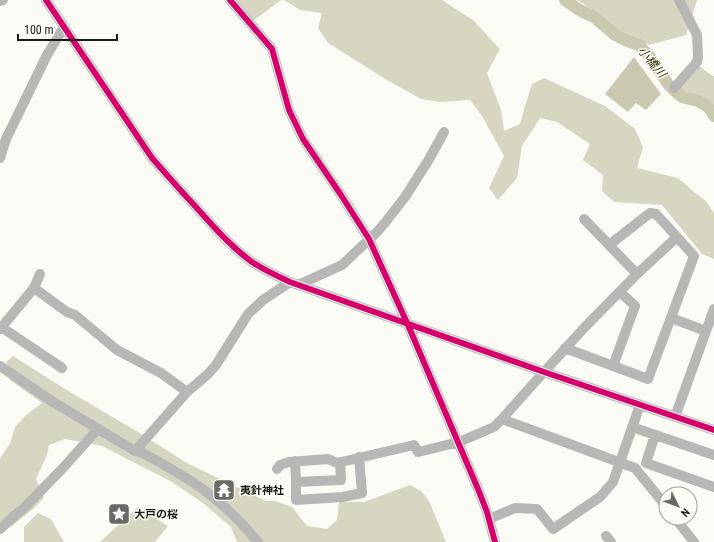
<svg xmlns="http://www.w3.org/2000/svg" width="714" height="542" font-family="'Roboto Condensed','Noto Sans JP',sans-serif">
<rect width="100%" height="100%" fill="#fbfbf6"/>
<path fill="#d7d6c1" d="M234 0H281L253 21Z
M284 0H442L473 20 500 49 487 73 501 110 504 131 520 124 525 106 532 84 544 78 605 106 635 129 643 147 637 168 678 178 694 192 706 201 714 213V259L702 254 662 205 614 202 602 191 603 175 583 160 590 144 557 122 540 118 522 146 517 178 498 200 489 188 504 156 482 116 470 100 440 102 421 99 387 80 328 43 318 28 322 13 300 10Z
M577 0H697L686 35 649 45 616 30 582 3Z
M698 65 711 75 714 76V112L710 105 688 95 679 89Z
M13 356 65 389 138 432 187 463 266 501H275L292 507 307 526 327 529 337 520 339 502H364L410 485 421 491 429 501 446 542H237L231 527 203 503 172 482 102 446 65 439 49 445 47 455 36 479 44 498 33 509 12 526H0V458L10 444 15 427 25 416 42 403 10 380 6 362Z
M138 507 168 526 155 542H100Z
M38 513 51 519 64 542H24V527Z"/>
<path fill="#cac8af" d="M634 57 661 94 646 110 636 103 628 112 605 94Z"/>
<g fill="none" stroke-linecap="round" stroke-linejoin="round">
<path stroke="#cac8af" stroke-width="12" d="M565 0 581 11 594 17 615 35 625 40 639 45 650 57 668 84 678 94 682 97 698 101 707 106 712 112 714 116"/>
<path stroke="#b7b7b5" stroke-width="10" d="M46 0 152 158C166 174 180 190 195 206 213 226 230 246 252 262 264 270 277 276 290 282L544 372 714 430
M230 0 272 49 289 110 303 139 341 195 369 239 408 325 478 489 487 512 495 542
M0 1 3 0
M674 88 697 62 698 57 697 35 679 0
M0 158 6 139 47 55 64 27
M584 219 637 274
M298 285 342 265 376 233 384 224 405 197 428 161 444 132
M34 288 67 312 75 315 117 350 161 373 187 392
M671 318 706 331
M1 327 62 368
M0 329 34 288 40 274
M565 348 648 379 694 256 677 237 656 214 650 213 609 245
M0 366 53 402 135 451 187 392 208 374 216 365 248 314 263 300 290 282
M613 366 635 306 620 292
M675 417 714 309
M502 419 635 468 666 506
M632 427 714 455
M655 435 646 463 714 487
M137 450C161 463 186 476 208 493 226 507 243 524 258 542
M295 461 296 482 341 480 340 462
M277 469 280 465 289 462 328 459 337 463 414 445 418 452 459 442 494 427 502 419 534 383 584 328 637 274 677 237
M296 482V500L343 497 362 493 359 457
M675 518 694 542
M489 519 515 508 537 509 553 529 600 497 613 482 640 405
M0 529 15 515 23 509 62 469 98 429
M606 536 611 542"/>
<g stroke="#fcfcf5" stroke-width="8">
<path id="cycleway" d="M46 0 152 158C166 174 180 190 195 206 213 226 230 246 252 262 264 270 277 276 290 282L544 372 714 430
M230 0 272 49 289 110 303 139 341 195 369 239 408 325 478 489 487 512 495 542"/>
</g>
<use href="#cycleway" stroke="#d6006c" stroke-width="6"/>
</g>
<defs>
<g id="temple-square" transform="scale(1.15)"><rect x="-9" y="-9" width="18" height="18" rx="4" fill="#696966" stroke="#fcfcf5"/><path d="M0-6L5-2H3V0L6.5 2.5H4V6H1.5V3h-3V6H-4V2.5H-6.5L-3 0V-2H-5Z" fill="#fff"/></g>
<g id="sight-square" transform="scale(1.15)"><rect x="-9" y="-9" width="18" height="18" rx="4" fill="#696966" stroke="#fcfcf5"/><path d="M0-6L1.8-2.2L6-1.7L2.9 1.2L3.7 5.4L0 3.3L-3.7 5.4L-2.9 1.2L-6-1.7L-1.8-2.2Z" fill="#fff"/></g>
</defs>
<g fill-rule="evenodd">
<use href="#temple-square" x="224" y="490"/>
<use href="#sight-square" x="119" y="514"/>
</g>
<g text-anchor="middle" stroke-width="3" stroke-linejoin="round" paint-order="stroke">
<g font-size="11" font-weight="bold" fill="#1a1a18" stroke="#fcfcf5" text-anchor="start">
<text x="240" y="494">夷針神社</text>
<text x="134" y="518">大戸の桜</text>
</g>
<g font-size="12" font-style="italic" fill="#332e01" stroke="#fcfcf5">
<text transform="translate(652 62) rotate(50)" y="4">小橋川</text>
</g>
</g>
<g transform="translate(678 506) rotate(132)"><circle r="19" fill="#fcfcf5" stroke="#a2a29d"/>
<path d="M0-3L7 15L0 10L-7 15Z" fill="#696966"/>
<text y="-6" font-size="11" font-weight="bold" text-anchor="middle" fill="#1a1a18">N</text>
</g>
<path d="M18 34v6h99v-6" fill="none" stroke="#1a1a18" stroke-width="2"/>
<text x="24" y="34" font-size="12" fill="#1a1a18" stroke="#fcfcf5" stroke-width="3" paint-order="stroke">100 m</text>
</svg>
